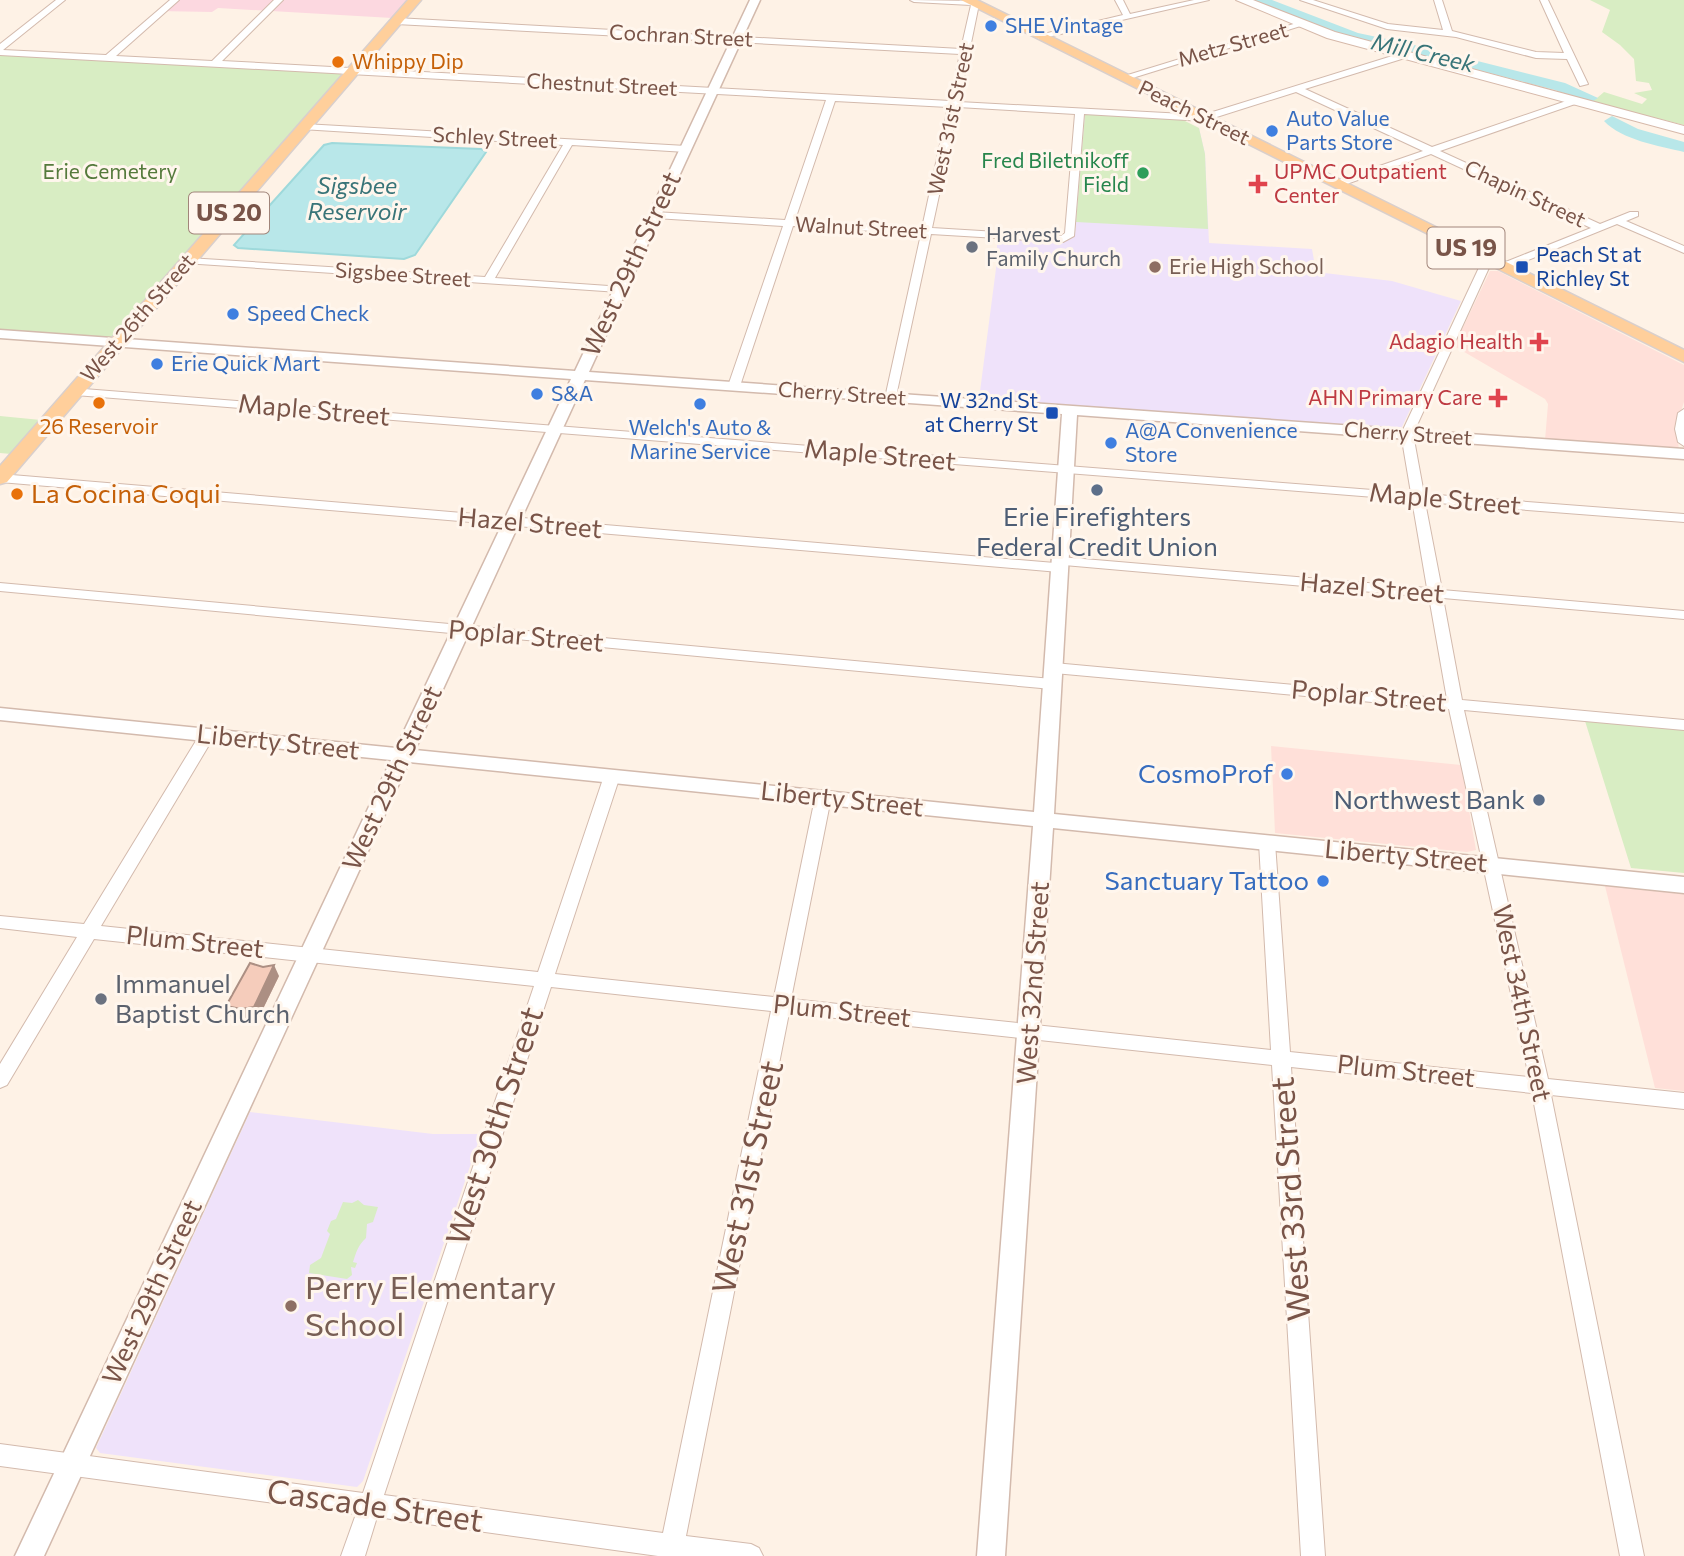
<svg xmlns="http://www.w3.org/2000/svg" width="1684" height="1556" font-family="Commissioner,sans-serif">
<rect width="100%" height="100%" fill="#fef2e6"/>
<path fill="#ffe0d9" d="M1490 271H1498L1684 365V402L1676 426 1679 450 1545 440 1548 404 1545 399 1454 346Z
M1271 746 1461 765 1476 850 1467 852 1275 833Z
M1605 886 1684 894V1091L1655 1088Z"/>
<path fill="#efe2fa" d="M1085 114 1199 128 1205 154 1209 243 1312 249 1316 272 1392 281 1461 301 1401 429 979 399 997 261V238L1059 242 1075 234Z
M250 1112 433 1134H481L363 1481 357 1487 100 1453 96 1448Z"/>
<path fill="#fcd8e0" d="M169 0H408L392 18 218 8 212 12 157 11Z"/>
<path fill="#d8edc3" d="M1590 0H1684V125L1581 99 1597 98 1604 92 1642 104 1647 99 1634 93 1652 90 1649 83 1636 81 1634 59 1620 45 1602 32 1610 10Z
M0 54 344 73 114 336 105 338 0 330Z
M1085 114 1181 119 1199 128 1205 154 1208 229 1076 222Z
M0 416 41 420 11 454 0 453Z
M1585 721 1684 729V873L1631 868Z
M358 1200 364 1205 378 1207 373 1222 367 1224 366 1238C358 1245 356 1253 353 1262L357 1263 355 1268 351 1267 352 1275 347 1279 309 1273 310 1265 321 1258 330 1234 327 1231 331 1221 336 1219 343 1202 352 1203Z"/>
<path fill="#b8e7e9" stroke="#9ed9db" stroke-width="2" d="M332 143 481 149 486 152 415 255 404 259 238 248 234 245 324 145Z"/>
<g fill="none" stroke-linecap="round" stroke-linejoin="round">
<path fill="#b8e7e9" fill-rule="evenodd" d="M1253 0H1272L1358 33 1410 44 1565 83 1598 98 1590 103 1555 90 1408 52 1349 40Z
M1612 116 1638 129 1684 142V152C1659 146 1622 140 1604 121Z"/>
<g stroke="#d3baad" stroke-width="2">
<path id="minor" d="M56 0H65L3 50 106 55 170 0H179L116 56 212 61 274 0H283L222 61 950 101 960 54 396 24 392 21 396 18 961 49 971 5 914 2 910 0 973 1 979 4 959 102 1203 115 1405 52 1409 55 1408 57 1305 89 1432 147 1572 99H1578V103L1440 151 1600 224 1630 212H1638V216L1626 221 1684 246V253L1617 224 1506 269H1498V265L1591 228 1431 154 1341 186H1333V182L1423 151 1296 92 1204 121 1084 114 1074 236 1063 242 931 234 895 401H887L885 398 921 234 793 226 740 386 734 390 728 386 783 226 655 218 650 215 655 212 785 220 826 100 0 55V44ZM835 101 948 107 922 228 795 220ZM958 107 1075 114 1065 233 1061 236 932 228Z
M1115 0H1123L1130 14 1194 0H1209L1039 39 1035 36 1123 15Z
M1300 0H1313L1388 24 1443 30 1434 0H1442L1452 31 1536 52 1564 53 1540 0H1548L1588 84 1580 86 1567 59 1536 58 1456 37 1387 29Z
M1300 22 1307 24 1126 80 1118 78Z
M304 124 686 146 691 149 686 152 572 145 495 278 623 287 625 289 619 292 184 263V259L188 258 485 277 563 145 301 129V125Z
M1484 257 1493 259 1413 434 1424 494 1684 514V522L1425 502 1442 590 1684 611V619L1443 598 1462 700 1684 720V730L1464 710 1548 1079 1684 1093V1109L1551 1095 1644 1556H1620L1532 1093 1291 1067 1325 1556H1301L1272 1065 789 1013 686 1536 751 1544 759 1548 763 1556H658L377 1517 365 1556H341L356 1514 0 1466V1444L363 1493 534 986 94 939 7 1085 0 1088V1064L77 937 0 928V916L84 924 202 731 207 730 215 735 101 926 538 972 604 776 612 771 620 776 555 974 774 997 815 798 823 792 831 798 791 999 1271 1050 1259 843 1261 839H1273L1275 843 1290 1052 1529 1077 1449 709 1054 673 1047 668 1054 663 1447 699 1429 597 1064 565V571L1059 572 0 482V474L1055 563V558L1060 557 1427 588 1412 500 75 395 69 391 71 388 1411 493 1401 434ZM551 987 771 1011 663 1533 384 1495Z
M1684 409V446L1678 442 1675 429 1678 413Z
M0 583 1052 679 1059 684 1052 689 0 591Z"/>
</g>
<g stroke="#d3baad" stroke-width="3">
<path id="tertiary" d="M750 0H760L589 372 1684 449V459L1077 415 1054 814 1684 877V893L1053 828 1005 1556H977L1033 826 409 762 44 1556H15L391 760 0 720V708L396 748 571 379 0 338V330L575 371ZM585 380 1062 414 1034 812 415 750Z"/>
</g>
<g stroke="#d6b9aa" stroke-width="2">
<path id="secondary" d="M1236 0H1253L1335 32 1684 126V134L1327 38Z"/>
</g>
<g stroke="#d9cfcc" stroke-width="3">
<path id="primary" d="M408 0H421L7 482 0 484V466Z
M961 0H977L1684 350V362Z"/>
</g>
<use href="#minor" fill="#fff" fill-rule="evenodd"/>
<use href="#tertiary" fill="#fff" fill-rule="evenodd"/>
<use href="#secondary" fill="#fff" fill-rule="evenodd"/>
<use href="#primary" fill="#ffcf9b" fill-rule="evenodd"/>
</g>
<path fill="#d3afa1" d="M279 976 258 1019 245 1021 231 1017 226 1006Z"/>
<path fill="#ac8f83" d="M274 965 279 976 258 1019 245 1021 241 1009Z"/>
<path fill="#f5ccbb" stroke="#ac8f83" stroke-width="2" d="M250 963 263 967 274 965 254 1007 241 1009 226 1006Z"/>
<g fill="#3f7fe0" stroke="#fff6ed" stroke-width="2.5">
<circle cx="991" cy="26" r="7"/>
<circle cx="1272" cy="131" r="7"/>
<circle cx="233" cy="314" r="7"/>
<circle cx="157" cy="364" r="7"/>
<circle cx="537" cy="394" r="7"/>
<circle cx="700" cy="404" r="7"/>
<circle cx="1111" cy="443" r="7"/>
<circle cx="1287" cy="774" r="7"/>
<circle cx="1323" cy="881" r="7"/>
</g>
<g fill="#e8710a" stroke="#fff6ed" stroke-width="2.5">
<circle cx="338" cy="62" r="7"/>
<circle cx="99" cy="403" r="7"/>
<circle cx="17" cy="494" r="7"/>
</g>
<circle fill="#2e9e5b" stroke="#fff6ed" stroke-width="2.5" cx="1143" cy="173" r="7"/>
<g fill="#e0444e" stroke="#fff6ed" stroke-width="2.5">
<path d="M1254.5 173.5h7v7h7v7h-7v7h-7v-7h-7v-7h7z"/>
<path d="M1535.5 331.5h7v7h7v7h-7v7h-7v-7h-7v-7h7z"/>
<path d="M1494.5 387.5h7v7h7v7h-7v7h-7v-7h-7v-7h7z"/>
</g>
<g fill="#6b7280" stroke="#fff6ed" stroke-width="2.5">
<circle cx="972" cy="247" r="7"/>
<circle cx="101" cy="999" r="7"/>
</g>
<g fill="#8d6e63" stroke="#fff6ed" stroke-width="2.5">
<circle cx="1155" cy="267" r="7"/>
<circle cx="291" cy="1306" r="7"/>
</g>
<g fill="#1a4fb4" stroke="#fff6ed" stroke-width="2.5">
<rect x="1515" y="260" width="14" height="14" rx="3.5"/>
<rect x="1045" y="406" width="14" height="14" rx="3.5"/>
</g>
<g fill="#5c6f8a" stroke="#fff6ed" stroke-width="2.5">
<circle cx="1097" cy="490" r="7"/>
<circle cx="1539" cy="800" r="7"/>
</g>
<g text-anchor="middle" stroke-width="6" stroke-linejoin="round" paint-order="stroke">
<g font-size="21" fill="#366cbe" stroke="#fff6ed" text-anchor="start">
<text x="1005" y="33">SHE Vintage</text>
<text x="1286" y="126">Auto Value<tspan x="1286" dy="24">Parts Store</tspan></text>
<text x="247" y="321">Speed Check</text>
<text x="171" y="371">Erie Quick Mart</text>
<text x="551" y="401">S&amp;A</text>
<text x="700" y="435" text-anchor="middle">Welch's Auto &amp;<tspan x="700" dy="24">Marine Service</tspan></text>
<text x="1125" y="438">A@A Convenience<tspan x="1125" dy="24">Store</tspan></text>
</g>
<g font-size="21" fill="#795448" stroke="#fff6ed">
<text transform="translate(681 36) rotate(3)" y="7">Cochran Street</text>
<text transform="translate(1233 45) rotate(-16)" y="7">Metz Street</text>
<text transform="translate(602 85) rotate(3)" y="7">Chestnut Street</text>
<text transform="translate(1194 113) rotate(26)" y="7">Peach Street</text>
<text transform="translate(951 119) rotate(-78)" y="7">West 31st Street</text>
<text transform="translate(495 138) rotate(3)" y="7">Schley Street</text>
<text transform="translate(1525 194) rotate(25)" y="7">Chapin Street</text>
<text transform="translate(861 228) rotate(3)" y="7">Walnut Street</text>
<text transform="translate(403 275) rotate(4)" y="7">Sigsbee Street</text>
<text transform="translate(138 318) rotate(-49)" y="7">West 26th Street</text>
<text transform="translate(842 394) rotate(4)" y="7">Cherry Street</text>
<text transform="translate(1408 434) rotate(4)" y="7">Cherry Street</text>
</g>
<g font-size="21" fill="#c56008" stroke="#fff6ed" text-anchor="start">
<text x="352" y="69">Whippy Dip</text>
<text x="99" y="434" text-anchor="middle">26 Reservoir</text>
</g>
<g font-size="21" fill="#27864d" stroke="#fff6ed" text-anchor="end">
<text x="1129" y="168">Fred Biletnikoff<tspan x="1129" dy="24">Field</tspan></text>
</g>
<g font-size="21" fill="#557a3c" stroke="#fff6ed">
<text x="110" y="179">Erie Cemetery</text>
</g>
<g font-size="21" fill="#be3a42" stroke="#fff6ed" text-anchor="end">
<text x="1274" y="179" text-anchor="start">UPMC Outpatient<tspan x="1274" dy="24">Center</tspan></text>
<text x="1523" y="349">Adagio Health</text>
<text x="1482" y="405">AHN Primary Care</text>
</g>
<g font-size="21" fill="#5b616d" stroke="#fff6ed" text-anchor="start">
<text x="986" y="242">Harvest<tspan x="986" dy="24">Family Church</tspan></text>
</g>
<g font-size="21" fill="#164399" stroke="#fff6ed" text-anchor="start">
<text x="1536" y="262">Peach St at<tspan x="1536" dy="24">Richley St</tspan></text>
<text x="1038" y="408" text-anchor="end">W 32nd St<tspan x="1038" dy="24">at Cherry St</tspan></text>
</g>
<g font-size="21" fill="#785e54" stroke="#fff6ed" text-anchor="start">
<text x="1169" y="274">Erie High School</text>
</g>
<g font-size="23" font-style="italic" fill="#387478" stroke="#fff6ed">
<text transform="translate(1423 53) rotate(13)" y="8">Mill Creek</text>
<text x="357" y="194">Sigsbee<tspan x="357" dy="26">Reservoir</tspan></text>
</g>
<g fill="#fff6ed" stroke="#a1857a" stroke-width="2">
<rect x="189" y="192.5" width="80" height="41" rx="5"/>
<rect x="1427.5" y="227.5" width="77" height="41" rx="5"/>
</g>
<g font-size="24" font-weight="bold" fill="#795448">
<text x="229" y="221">US 20</text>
<text x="1466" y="256">US 19</text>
</g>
<g font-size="26" fill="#795448" stroke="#fff6ed">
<text transform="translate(631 264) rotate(-65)" y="9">West 29th Street</text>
<text transform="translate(314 410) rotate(5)" y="9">Maple Street</text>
<text transform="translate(880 455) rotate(5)" y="9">Maple Street</text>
<text transform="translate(1445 499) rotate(5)" y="9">Maple Street</text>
<text transform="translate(530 523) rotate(5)" y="9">Hazel Street</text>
<text transform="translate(1372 588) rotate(5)" y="9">Hazel Street</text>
<text transform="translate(526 636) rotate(5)" y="9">Poplar Street</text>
<text transform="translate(1369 696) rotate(5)" y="9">Poplar Street</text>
<text transform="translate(278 742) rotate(6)" y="9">Liberty Street</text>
<text transform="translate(392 778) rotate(-65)" y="9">West 29th Street</text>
<text transform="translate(842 799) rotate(6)" y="9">Liberty Street</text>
<text transform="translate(1406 856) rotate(5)" y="9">Liberty Street</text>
<text transform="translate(195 942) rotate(6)" y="9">Plum Street</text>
<text transform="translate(1033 983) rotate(-86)" y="9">West 32nd Street</text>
<text transform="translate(1522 1003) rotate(78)" y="9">West 34th Street</text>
<text transform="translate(842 1011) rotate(6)" y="9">Plum Street</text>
<text transform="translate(1406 1071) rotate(6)" y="9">Plum Street</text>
<text transform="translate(152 1292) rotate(-65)" y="9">West 29th Street</text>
</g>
<g font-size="26" fill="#c56008" stroke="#fff6ed" text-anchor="start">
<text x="31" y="503">La Cocina Coqui</text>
</g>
<g font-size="26" fill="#4e5e75" stroke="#fff6ed">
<text x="1097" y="526">Erie Firefighters<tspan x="1097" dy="30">Federal Credit Union</tspan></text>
<text x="1525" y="809" text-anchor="end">Northwest Bank</text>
</g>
<g font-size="26" fill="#366cbe" stroke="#fff6ed" text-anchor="end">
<text x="1273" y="783">CosmoProf</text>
<text x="1309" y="890">Sanctuary Tattoo</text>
</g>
<g font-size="26" fill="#5b616d" stroke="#fff6ed" text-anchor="start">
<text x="115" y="993">Immanuel<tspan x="115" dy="30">Baptist Church</tspan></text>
</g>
<g font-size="32" fill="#795448" stroke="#fff6ed">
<text transform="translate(495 1126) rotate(-72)" y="11">West 30th Street</text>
<text transform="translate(748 1177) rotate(-78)" y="11">West 31st Street</text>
<text transform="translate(1291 1199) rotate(-94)" y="11">West 33rd Street</text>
<text transform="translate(375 1506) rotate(8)" y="11">Cascade Street</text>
</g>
<g font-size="32" fill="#785e54" stroke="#fff6ed" text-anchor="start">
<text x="305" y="1299">Perry Elementary<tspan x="305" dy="37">School</tspan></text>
</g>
</g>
</svg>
